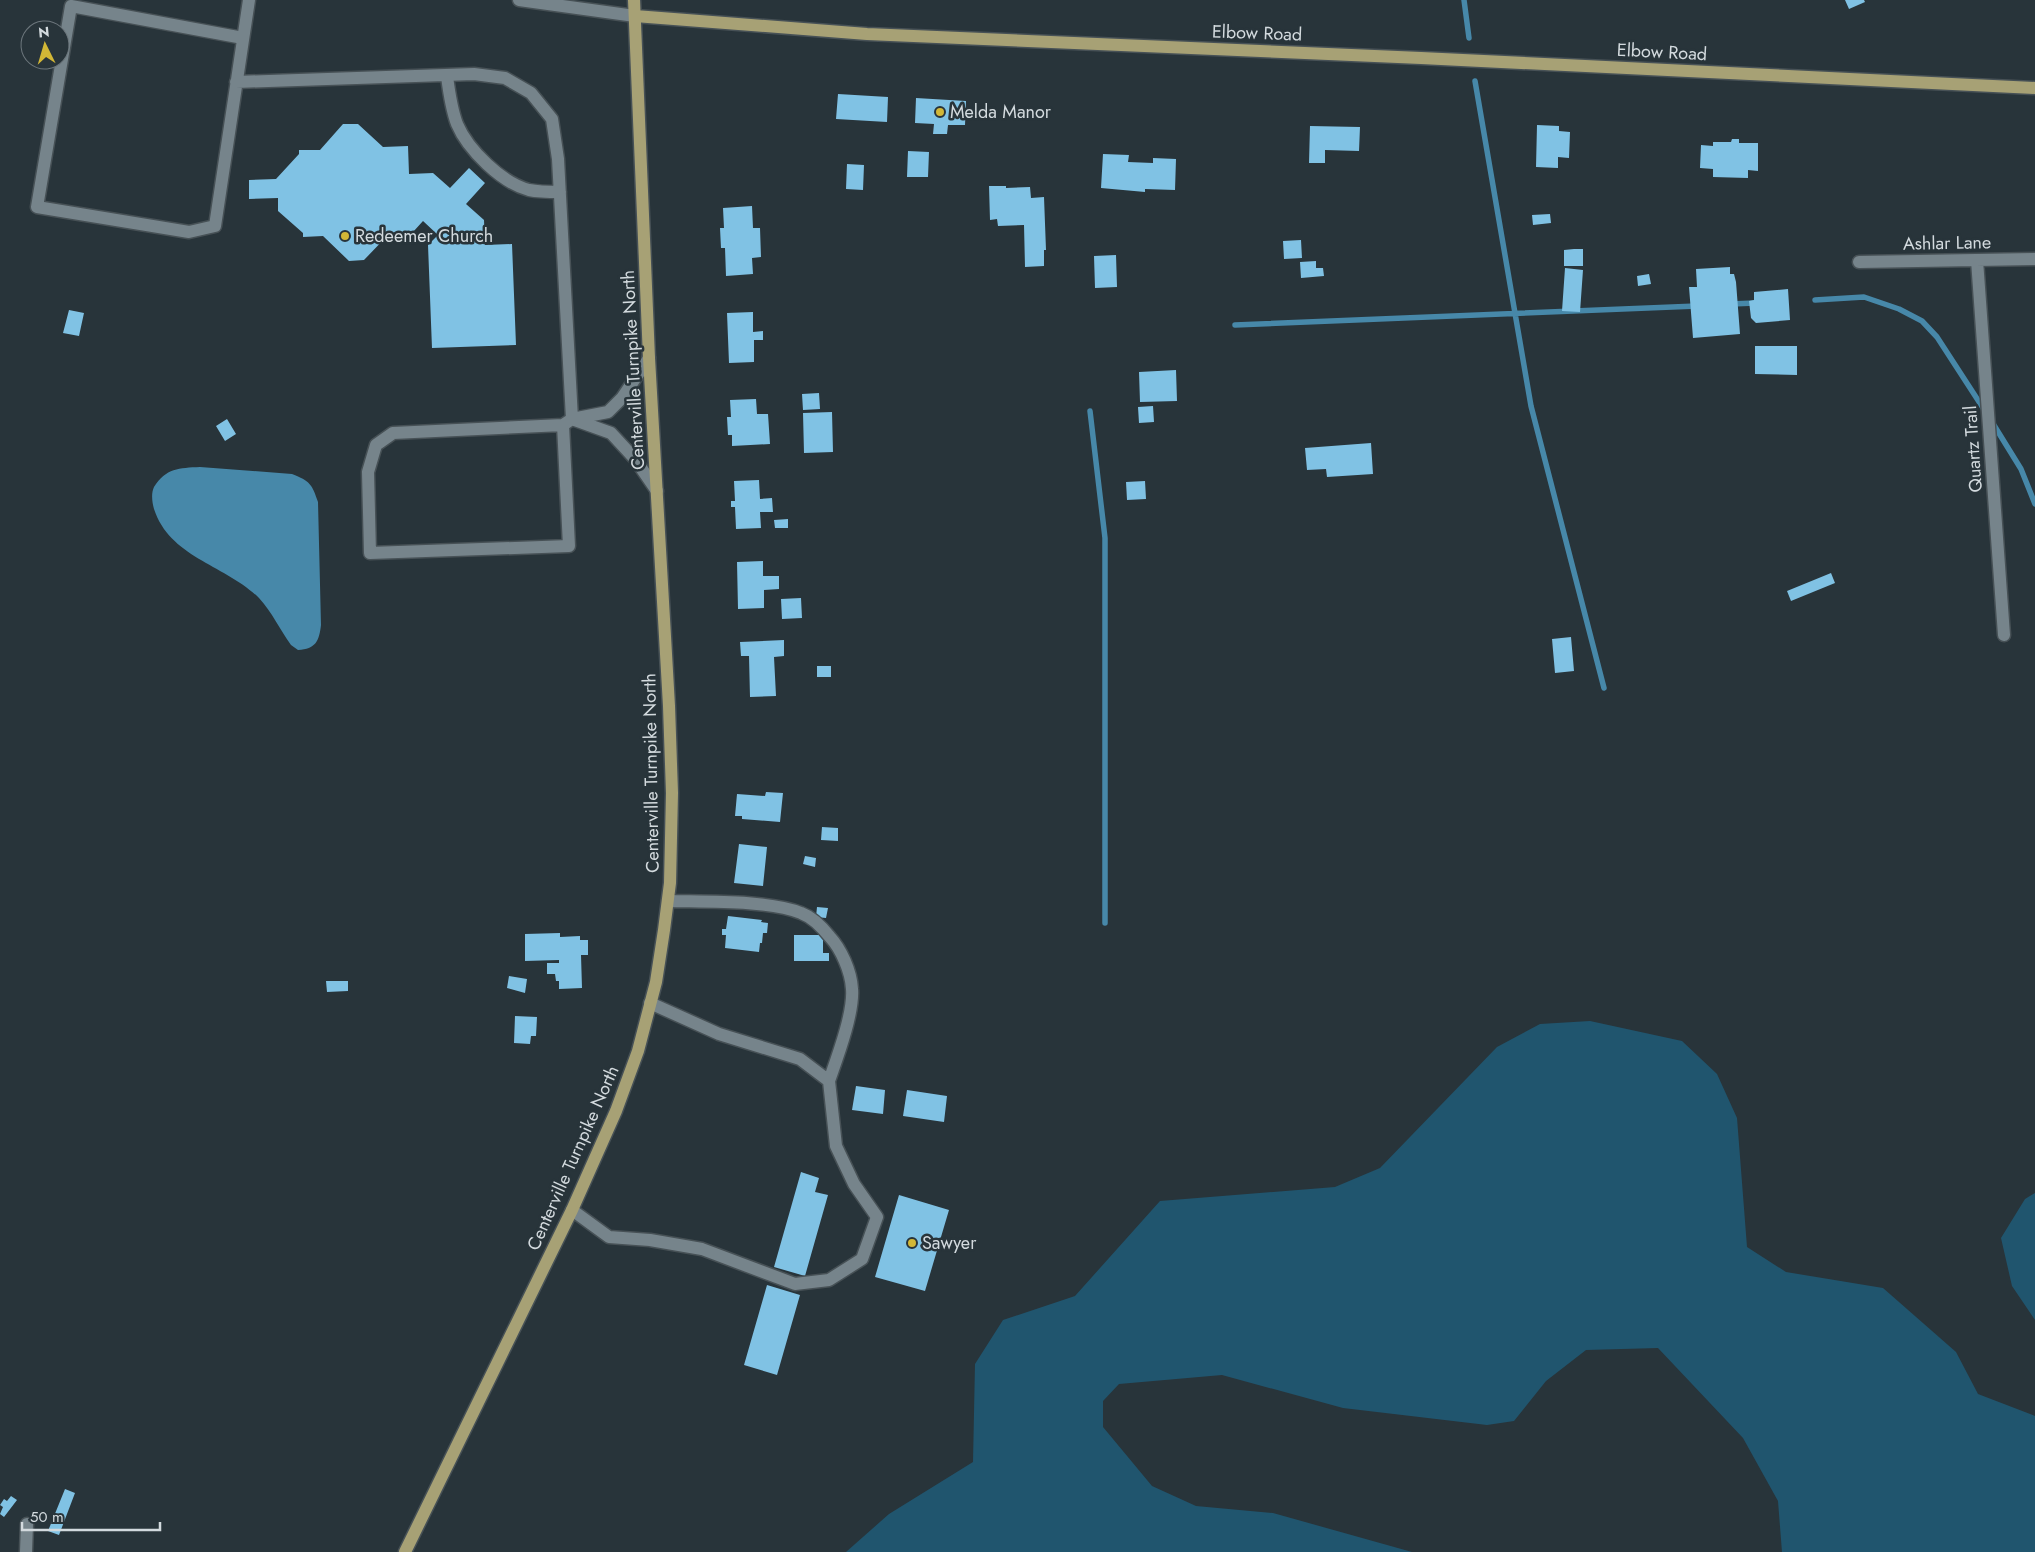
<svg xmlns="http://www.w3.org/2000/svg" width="2035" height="1552" font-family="Jost,sans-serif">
<rect width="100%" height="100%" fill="#28343a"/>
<path fill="#20556e" d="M1590 1021 1682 1041 1717 1074 1737 1118 1747 1247 1786 1272 1883 1288 1956 1352 1978 1394 2035 1416V1552H1782L1778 1501 1743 1438 1658 1348 1586 1350 1546 1381 1514 1421 1487 1425 1343 1408 1222 1375 1119 1384 1103 1401V1427L1152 1486 1196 1506 1273 1513 1412 1552H846L889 1514 973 1462 975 1364 1003 1320 1075 1296 1160 1201 1335 1187 1380 1168 1497 1047 1540 1024Z
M2035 1193V1320L2012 1286 2001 1238 2025 1199Z"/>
<path fill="#4788a9" d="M200 467 292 474C310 481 312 484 318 502L321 625C319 641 316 649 298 650L291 645C280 630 272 612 259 598 226 565 170 558 154 509 152 502 151 493 154 487 166 468 179 468 200 467Z"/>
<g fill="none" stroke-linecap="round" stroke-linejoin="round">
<path stroke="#4788a9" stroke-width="5.5" d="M1464 0 1469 38
M1475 81 1531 406 1604 688
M1815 300 1864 297 1899 309 1922 321 1937 337 1985 411
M1731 304 1755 303
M1235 325 1697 306
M1090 411 1105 538V923
M1992 422 2021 469 2035 504"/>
</g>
<path fill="#80c2e4" d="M1845 0H1864L1865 2 1849 9Z
M838 94 888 97 887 122 836 119Z
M916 98 966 101 965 125H948L947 134H933L934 124 915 123Z
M343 124H358L383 147 408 146 409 174 433 173 450 188 469 168 485 183 466 204 484 220 485 245 512 244 516 345 432 348 428 245 438 235 423 221 413 232 390 233 364 260 349 261 323 236 303 237V233L278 211V198L249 199V180L276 179 299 154V150H320Z
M1537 125 1559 126V131L1570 132 1569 158 1558 157V168L1536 167Z
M1310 126 1360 127 1359 151 1325 150V163H1309Z
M1732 139H1739V143H1758V171L1748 170V178L1713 177V169L1700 168 1701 145 1713 146V142H1731Z
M908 151 929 152 928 177H907Z
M1103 154 1129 155 1128 162 1153 163V158L1176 159 1175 190 1145 189V192L1101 188Z
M847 164 864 165 863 190 846 189Z
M989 186H1006V188L1030 187 1031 198 1044 197 1046 250H1044V266L1025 267 1024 225 998 226 997 219 990 220Z
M752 206 753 228H760L761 257 752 258 753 274 726 276 725 248H721L720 228H724L723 208Z
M1550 214 1551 223 1533 225 1532 215Z
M1301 240 1302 258 1284 259 1283 241Z
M1574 249H1583V266H1564V250Z
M1116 255 1117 287 1095 288 1094 256Z
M1316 261V268H1323L1324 276 1301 278 1300 262Z
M1730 267V274H1734L1736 282 1740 334 1693 338 1689 287H1697L1696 269Z
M1565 268 1583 270 1580 312 1562 311Z
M1649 274 1651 284 1638 286 1637 276Z
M1788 289 1790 320 1756 323 1751 318 1749 301 1754 300V292Z
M69 310 84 313 79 336 63 333Z
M753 312V332L763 331V340H754V362L729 363 727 313Z
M1755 346H1797V375L1755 374Z
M1176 370 1177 401 1140 402 1139 372Z
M819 393 820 409 803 410 802 394Z
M756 399 757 414H768L770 444 732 446V435H728L727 417H731L730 400Z
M1153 406 1154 422 1139 423 1138 407Z
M832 412 833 452 804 453 803 413Z
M227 419 236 434 225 441 216 426Z
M1371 443 1373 474 1327 477 1326 469 1307 470 1305 448Z
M759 480 760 499 772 498 773 512H760L761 528 736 529 735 507H731V501H735L734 481Z
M1145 481 1146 499 1127 500 1126 482Z
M788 519V528H775L774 520Z
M763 561V576H779V589L764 590V608L738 609 737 562Z
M1831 573 1835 583 1791 601 1787 591Z
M801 598 802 618 782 619 781 599Z
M1571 637 1574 671 1555 673 1552 639Z
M784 640V656L774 657 776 696 750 697 749 656H741L740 642Z
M817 666H831V677H817Z
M766 792 783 793 780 822 742 819V816H735L737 794 765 796Z
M822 827 838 828V841L821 840Z
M739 844 767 847 763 886 734 883Z
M805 856 816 858 815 867 803 864Z
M817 907 828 908 826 918 816 917Z
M728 916 762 920 761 922 768 923 767 933H763L762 943H760L759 952 725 948 726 935H722V929H726Z
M560 933V937L580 936V940H588V955H581L582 988 559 989V981H556L555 974H547V963H559V960L525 961V934Z
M794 935H823V953H829V961H794Z
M509 976 527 979 525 993 507 988Z
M326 981H348V991L327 992Z
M515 1016 537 1017 536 1036H531L530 1044 514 1043Z
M856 1086 885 1090 883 1114 852 1110Z
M907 1090 947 1096 944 1122 903 1116Z
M801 1172 819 1178 815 1192 828 1195 805 1276 774 1267Z
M899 1195 949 1210 925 1291 875 1277Z
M767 1285 800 1295 777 1375 744 1365Z
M65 1489 75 1493 59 1535 48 1531Z
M11 1496 17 1500 4 1517 0 1514 3 1507 0 1505 4 1499 7 1501Z"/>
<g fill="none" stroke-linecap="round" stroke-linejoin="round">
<g stroke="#475156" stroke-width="15">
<path id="minor" d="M519 0 635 16
M243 38 71 6 37 207 189 232 215 226 249 0
M447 76C449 92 451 108 457 124 468 150 502 183 529 190 539 192 550 192 560 192
M236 82 474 74 505 78 531 93 552 119 558 159 572 419 563 425
M1977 260 2004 635
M1859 262 2035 259
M649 358 622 398 608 412 572 419 611 433 635 459 657 491
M563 425 569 546 370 553 368 472 376 445 393 433Z
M668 901C704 902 768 900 801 913 812 917 822 927 830 937 841 949 851 971 852 989 854 1013 837 1058 829 1081
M572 1210 609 1237 650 1240 702 1249 795 1284 829 1280 862 1259 877 1217 854 1184 836 1146 829 1081 800 1059 719 1034 650 1003
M26 1552 27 1524"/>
</g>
<g stroke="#475156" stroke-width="15">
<path id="major" d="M635 16 867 34 1421 58 2035 88
M405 1552 572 1210 616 1111 638 1051 656 982 664 930 670 883 672 793 669 706 649 358 634 0"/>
</g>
<use href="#minor" stroke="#76848b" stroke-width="12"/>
<use href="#major" stroke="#a7a175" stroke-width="12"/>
</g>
<g fill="#d2b736" stroke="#28343a" stroke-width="2">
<circle cx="940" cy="112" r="5"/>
<circle cx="345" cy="236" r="5"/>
<circle cx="912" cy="1243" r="5"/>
</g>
<g text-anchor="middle" stroke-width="5" stroke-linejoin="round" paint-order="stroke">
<g font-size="18" fill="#d3dade" stroke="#28343a">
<text transform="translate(1257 33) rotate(2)" y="6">Elbow Road</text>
<text transform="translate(1662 52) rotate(3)" y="6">Elbow Road</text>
<text transform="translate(1947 243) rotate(-1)" y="6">Ashlar Lane</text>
<text transform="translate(633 370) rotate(-93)" y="6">Centerville Turnpike North</text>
<text transform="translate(1973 449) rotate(-94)" y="6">Quartz Trail</text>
<text transform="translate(651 773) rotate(-91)" y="6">Centerville Turnpike North</text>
<text transform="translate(573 1158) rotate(-66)" y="6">Centerville Turnpike North</text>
</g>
<g font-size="18" fill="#d3dade" stroke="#28343a" text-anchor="start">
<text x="950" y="118">Melda Manor</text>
<text x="355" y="242">Redeemer Church</text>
<text x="922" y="1249">Sawyer</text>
</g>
</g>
<g transform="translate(45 45) rotate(355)"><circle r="24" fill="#28343a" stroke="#6c767c"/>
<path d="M0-4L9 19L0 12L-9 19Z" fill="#d2b736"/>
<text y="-8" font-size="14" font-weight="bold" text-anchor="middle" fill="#d3dade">N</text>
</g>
<path d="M22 1522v8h138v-8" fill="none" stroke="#d3dade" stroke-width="2.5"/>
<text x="30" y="1522" font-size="15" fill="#d3dade" stroke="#28343a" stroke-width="4" paint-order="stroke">50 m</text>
</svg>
